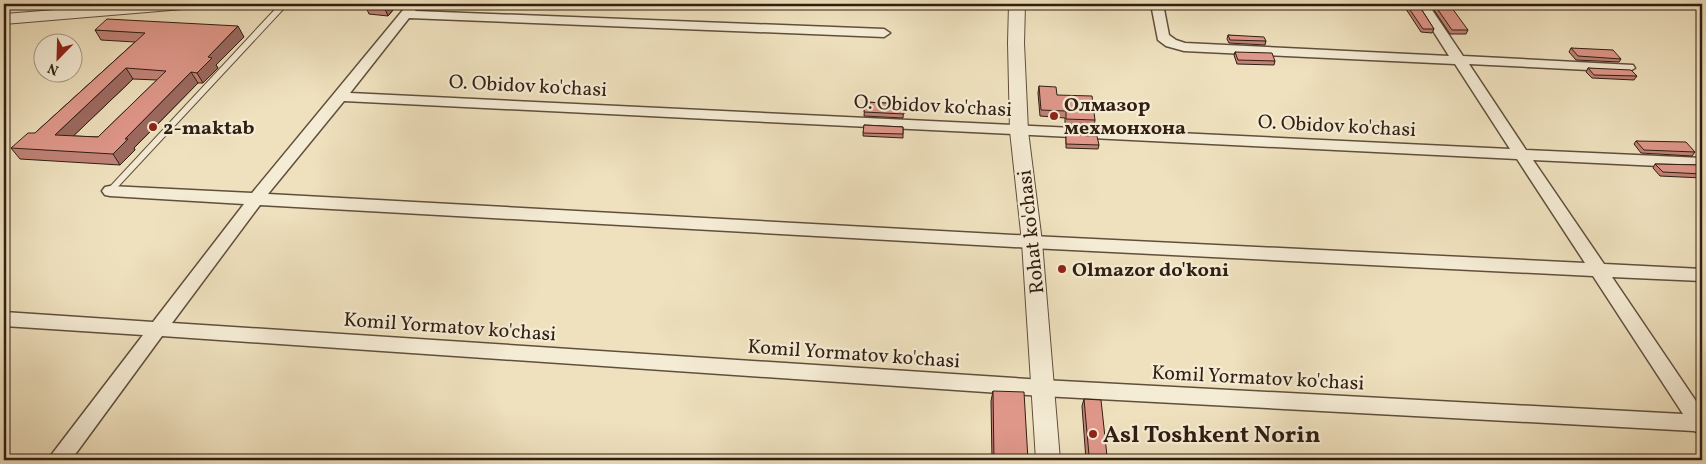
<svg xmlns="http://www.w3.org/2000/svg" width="1706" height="464" font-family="Vollkorn,serif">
<rect width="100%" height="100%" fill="#efe1be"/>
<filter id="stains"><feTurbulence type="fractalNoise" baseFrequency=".004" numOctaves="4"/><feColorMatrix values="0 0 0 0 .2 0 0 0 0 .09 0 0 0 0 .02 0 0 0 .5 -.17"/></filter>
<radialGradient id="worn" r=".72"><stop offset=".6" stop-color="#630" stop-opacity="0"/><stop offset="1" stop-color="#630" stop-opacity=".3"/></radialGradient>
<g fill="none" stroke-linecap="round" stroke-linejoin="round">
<g stroke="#604f3d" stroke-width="8">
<path id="service" d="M110 191 284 4"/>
</g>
<g stroke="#604f3d" stroke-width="3">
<path id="minor" d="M408 4H420L415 11 884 29 890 33 884 37 409 18 350 93 1510 149 1455 64 1184 51 1166 46 1158 40 1151 4H1163L1169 35 1176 40 1185 43 1449 56 1416 4H1428L1463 56 1633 65 1635 68 1628 72 1469 64 1526 150 1702 158V168L1533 160 1604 264 1702 269V281L1612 277 1702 410V434L1694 431 1043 396 162 336 71 460H49L52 454 143 335 4 326V312L153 322 244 204 110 196 105 195 102 191 105 187 110 186 252 193ZM344 101 1517 159 1585 263 1032 236 268 194ZM260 205 1032 248 1593 276 1683 414 1043 380 172 323Z"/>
</g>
<g stroke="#604f3d" stroke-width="2">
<path id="tertiary" d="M131 4H191L188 7 183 9 4 24V14Z
M1009 4H1025L1024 43 1028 131 1042 242 1060 460H1036L1022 242 1010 131 1008 43Z"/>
</g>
<use href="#service" stroke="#f5ecd5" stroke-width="6"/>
<use href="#minor" fill="#f5ecd5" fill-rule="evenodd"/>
<use href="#tertiary" fill="#f5ecd5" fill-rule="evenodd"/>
</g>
<path fill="#c18378" stroke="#301e12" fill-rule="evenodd" d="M398 4 388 16 369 14 366 7Z
M1405 4H1418L1434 29 1432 33 1421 32 1404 6Z
M1434 4 1468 30 1466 34H1450L1432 7Z
M95 30 244 37 216 65 218 68 203 83H198L134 148 135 150 120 165 20 159 11 148 35 133 135 42 101 40ZM133 79 157 80 98 137 73 136Z
M1228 35 1266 41 1265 45 1229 43 1227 39Z
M1571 48 1621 59 1619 62 1576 60 1569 52Z
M1235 52 1275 61 1274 65 1237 64 1234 55Z
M1588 68 1637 76 1634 80 1592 78 1586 72Z
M1039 86 1057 95 1095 120 1094 127 1065 126V118L1040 116 1038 93Z
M865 102 904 104 903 118 864 116Z
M864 125 903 127V138L863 136Z
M1066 135 1099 145 1098 149 1066 148Z
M1636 141 1695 152 1692 156 1641 153 1634 144Z
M1655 164 1702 165V178L1660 176 1653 168Z
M993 391 1028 460H992L991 401Z
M1084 399 1107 456 1106 460H1086L1082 406Z"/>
<path fill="#9d6a61" stroke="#301e12" d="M389 4H398L388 16 385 9Z
M238 26 244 37 216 65 218 68 203 83 197 73 208 57Z
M126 68 133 79 63 146 55 135Z
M191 72 198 83 134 148 135 150 120 165 113 154 125 139Z"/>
<path fill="#e0988b" stroke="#301e12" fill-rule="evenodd" d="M369 4H389L385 9 366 7Z
M1406 4H1418L1434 29H1423Z
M1434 4H1449L1468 30H1452Z
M107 19 238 26 208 57 212 58 197 73 191 72 125 139H128L113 154 11 148 28 133H35L145 33 95 30ZM126 68 166 71 98 137 55 135Z
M1228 35 1264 37 1266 41 1230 40Z
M1571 48 1613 50 1621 59 1578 56Z
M1235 52 1272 53 1275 61 1238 60Z
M1588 68 1631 70 1637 76 1594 75Z
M1039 86 1056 87 1057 95 1092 96 1095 120 1066 119V111L1041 110Z
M865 102 904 104V114L864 112Z
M864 125 903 127V134L863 133Z
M1066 135 1097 136 1099 145 1066 144Z
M1636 141 1686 142 1695 152 1644 150Z
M1655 164 1702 165V174L1663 172Z
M993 391 1024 392 1028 460H994Z
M1084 399 1101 400 1107 456 1089 455Z"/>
<g fill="#8f2418" stroke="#f5ecd5" stroke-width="2">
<circle cx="1054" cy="116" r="5"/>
<circle cx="153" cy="127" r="5"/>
<circle cx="1062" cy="269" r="5"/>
<circle cx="1093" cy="434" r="5"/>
</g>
<g text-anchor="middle" stroke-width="4.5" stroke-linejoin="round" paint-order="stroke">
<g font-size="20" fill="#301e12" stroke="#f5ecd5">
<text transform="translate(528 85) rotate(3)" y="7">O. Obidov ko'chasi</text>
<text transform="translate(933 105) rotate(3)" y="7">O. Obidov ko'chasi</text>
<text transform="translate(1337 125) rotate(3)" y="7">O. Obidov ko'chasi</text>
<text transform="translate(1030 232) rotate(-96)" y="7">Rohat ko'chasi</text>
<text transform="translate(450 326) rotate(4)" y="7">Komil Yormatov ko'chasi</text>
<text transform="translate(854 353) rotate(4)" y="7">Komil Yormatov ko'chasi</text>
<text transform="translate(1258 377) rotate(3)" y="7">Komil Yormatov ko'chasi</text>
</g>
<g font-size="20" font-weight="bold" fill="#301e12" stroke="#f5ecd5" text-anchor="start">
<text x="1064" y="111">Олмазор<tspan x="1064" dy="23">мехмонхона</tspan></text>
<text x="163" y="134">2-maktab</text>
<text x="1072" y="276">Olmazor do'koni</text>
</g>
<g font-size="24" font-weight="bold" fill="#301e12" stroke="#f5ecd5" text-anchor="start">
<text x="1103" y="442">Asl Toshkent Norin</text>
</g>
</g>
<rect width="1706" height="464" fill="none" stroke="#efe1be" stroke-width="20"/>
<rect x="5" y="5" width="1696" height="454" fill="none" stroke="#301e12" stroke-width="2.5"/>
<rect x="10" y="10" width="1686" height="444" fill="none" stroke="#301e12"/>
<g transform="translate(58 58) rotate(203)"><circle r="24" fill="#f5ecd5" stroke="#a69a87"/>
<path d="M0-4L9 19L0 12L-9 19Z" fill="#8f2418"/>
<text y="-8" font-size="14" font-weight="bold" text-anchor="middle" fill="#301e12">N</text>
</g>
<rect width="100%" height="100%" filter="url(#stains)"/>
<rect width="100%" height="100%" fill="url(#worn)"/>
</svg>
